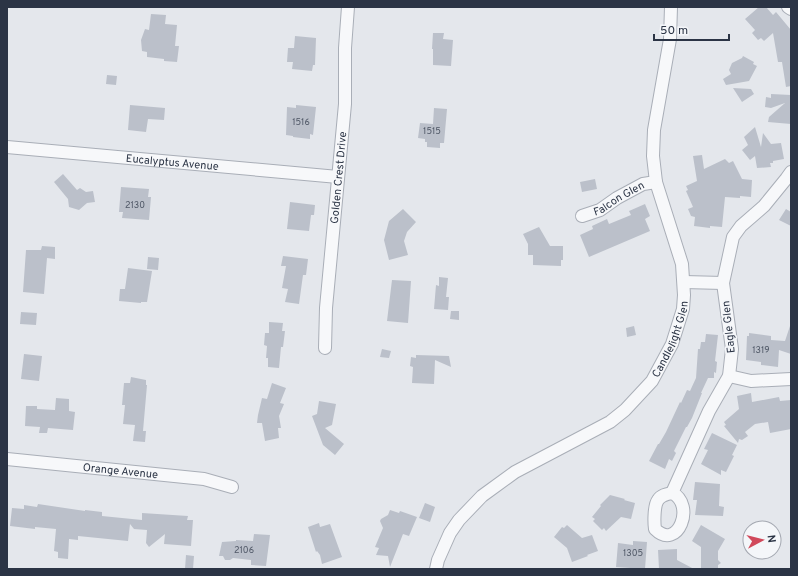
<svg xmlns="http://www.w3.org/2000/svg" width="798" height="576" font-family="Overpass,sans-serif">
<rect width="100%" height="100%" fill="#e4e7ec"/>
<path fill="#bbc0ca" d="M759 7H766L773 15 776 12 791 30V86L786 87 782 62H778L773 33 764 41 761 38 758 40 752 33 755 30 745 19Z
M151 14 166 15 165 24 177 25 175 46H179L177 62 164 61V59L147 57V52L142 51 141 40 145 29 149 30Z
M433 33H444L443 39 453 40 451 66 433 65V49H432Z
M295 36 316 38 315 65H313L312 71 292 69 293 62H287L288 48H294Z
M743 56 754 62 753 64 757 66 749 81 726 85 723 79 731 74 729 70 732 63 742 58Z
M107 75 117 76 116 85 106 84Z
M733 88 751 89 754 94 742 102Z
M771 94 791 95V124L768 122 769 117 785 103 771 108 765 107 766 97 771 98Z
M130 105 165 108 164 120 148 119 146 132 128 130Z
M296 105 316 107 313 135 310 134V139L293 137V136L286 135 287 107 296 108Z
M434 108 447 109 444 143H440V148L427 147V142H425V139L418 138 420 123 433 124Z
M755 127 761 147 763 133 771 144 781 143 784 159 773 161V163H770L771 167 757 168 755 156 750 160 742 150 748 145 744 137Z
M702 155 704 169 725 159 729 163 733 161 742 179 752 180 751 197 740 196V198L725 197 722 227 710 226V228L694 226 695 217 691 216 688 209 693 207 686 191 688 190 686 186 697 181 693 156Z
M63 174 77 190 80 188 86 192 93 191 95 202 87 203 79 210 69 207 68 199 54 182Z
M595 179 597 189 582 192 580 182Z
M121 187 149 189 148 197H151L149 220 122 218 123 212H119Z
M290 202 315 205 314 215H311L309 231 287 229Z
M645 204 650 216 645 219 650 231 589 257 580 235 593 229 592 226 607 219 609 224 631 215 629 211Z
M403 209 416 222 407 232 404 241 408 255 389 260 384 240 389 221Z
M786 209 791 212V226L779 220Z
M539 227 550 246H563V260H561V266L533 265V255H528V244L523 234Z
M42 246 55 247V259L47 258 44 294 23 292 26 250H41Z
M283 256 308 259 306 275H303L299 304 285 302 288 289 282 288 286 266H281Z
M148 257 159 258 158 270 147 269Z
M128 268 152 271 147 302H141V303L119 301 120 289H125Z
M439 277 448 278 446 297H449L448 310 434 309 436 285 439 286Z
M392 280 411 281 408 323 387 321Z
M451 311H459V320L450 319Z
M21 312 37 313 36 325 20 324Z
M269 322 283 323 282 331H285L283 347H281L279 368 268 367V358H266L267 346 264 345 265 333H269Z
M634 326 636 335 627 337 626 328Z
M790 326H791V354L779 350 778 367 761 365V362L746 360 747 336H749V333L771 336V340L785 341Z
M706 334 718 335 715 361 717 362 716 373 714 372V378H708L701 393H702L692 418 687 427H686L674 451 676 453 672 461 669 459 665 469 649 461 658 444H659L666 432 680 402 681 403 687 390 690 391 696 378 698 349H700L701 342H705Z
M382 349 391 351 389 358 380 357Z
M24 354 42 356 39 381 21 379Z
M416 355 449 356 451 367 435 360 434 384 412 383 413 367 410 366 411 357 416 358Z
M131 377 146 380V385H147L143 431H146L145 442 133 441 135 425 123 424 125 405H122L124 383H130Z
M272 383 286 388 280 403 284 404 279 416 281 428H278L279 438 265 441 262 423H257L258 415 262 398 267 399Z
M751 393 752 402 779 397 780 401 791 400V429L770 433 768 422 755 424 745 432 748 436 742 440 739 439 738 443 724 426 726 425 724 422 739 409 737 396Z
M56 398 69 399V411L75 412 73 430 48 428 47 433H39L40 427 25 426 26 406H37V409L55 410Z
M319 401 336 404 332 425 325 428 344 444 335 455 323 445 312 416 317 414Z
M712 433 737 445 732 455 734 456 726 472 721 470V475L701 464 708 450 704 449Z
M695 482 720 484 719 506 724 507 723 516 695 515 697 500H693Z
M610 495 625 499 624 500 635 503 631 519 621 517 606 531 604 528 602 530 593 521 595 519 592 517 601 506 600 505Z
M425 503 435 507 430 522 419 518Z
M38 504 85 511V510L102 512V516L142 520V513L188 516 187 520H193L191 546 164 544 165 534 149 547 146 543 147 530 134 529 130 524 128 541 78 536V540L69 539 68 559 58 558V552L54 551 56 529 35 527V529L10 526 12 508 24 509V505L37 507Z
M390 510 399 513 400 511 417 517 409 536 403 534 390 567 388 556 376 555 379 548 375 547 383 528 380 521 381 519 388 515Z
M319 523 320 527 330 524 342 557 322 564 320 555 317 551 316 552 308 527Z
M567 525 582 538 592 535 598 551 587 555 588 556 572 562 567 548 554 537 562 527 564 528Z
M701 525 725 539 718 551V560L721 563 718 565V569H701V547L692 541Z
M254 534 270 535 266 566 251 565V560L233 558 230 560H225L223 556H219L222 542 236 541V540L253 541Z
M633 541 647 542 645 569 616 567 618 543 633 545Z
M677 549V560L694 569H659L658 550Z
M186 555 194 556 193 569H185Z"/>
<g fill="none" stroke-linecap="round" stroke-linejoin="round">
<g stroke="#a9aeb7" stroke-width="14">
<g id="minor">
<path d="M788 7 791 9"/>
<path id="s1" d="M7 147 338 177"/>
<path id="s2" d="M582 216 600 210 617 198 643 184 656 182"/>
<path d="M684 282 723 283"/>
<path id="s3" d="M325 348 326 308 345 104V48L348 7"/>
<path d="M729 376 751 381 791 379"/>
<path id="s4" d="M7 459 204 479 232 487"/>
<path d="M672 493 709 411 729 376 732 349 723 283 733 237 741 226 764 206 786 179 791 172"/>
<path d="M672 493C696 504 678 552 655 529 654 522 654 505 658 500 661 495 667 494 672 493Z"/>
<path id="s5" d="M436 569 438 560 450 533 459 520 482 496 515 472 610 422 625 410 652 381 672 344 683 309 684 295 682 264 656 182 653 156 654 130 670 39 671 7"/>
</g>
</g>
<use href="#minor" stroke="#f7f8fa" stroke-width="12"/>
</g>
<g text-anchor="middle" stroke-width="3.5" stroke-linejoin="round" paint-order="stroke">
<g font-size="9" fill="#4f5766">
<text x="301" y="125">1516</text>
<text x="432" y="134">1515</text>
<text x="135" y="208">2130</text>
<text x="761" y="353">1319</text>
<text x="244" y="553">2106</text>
<text x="633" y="556">1305</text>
</g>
<g font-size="11" fill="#2b3445" stroke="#f4f6f9">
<text dy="4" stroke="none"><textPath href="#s1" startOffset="166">Eucalyptus Avenue</textPath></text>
<text dy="4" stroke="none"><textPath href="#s3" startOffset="171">Golden Crest Drive</textPath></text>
<text dy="4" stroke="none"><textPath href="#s2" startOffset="41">Falcon Glen</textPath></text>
<text transform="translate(728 327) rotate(-96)" y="4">Eagle Glen</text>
<text dy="4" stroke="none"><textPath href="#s5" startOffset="341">Candlelight Glen</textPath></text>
<text dy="4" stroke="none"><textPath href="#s4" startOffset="114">Orange Avenue</textPath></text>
</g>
</g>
<rect width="798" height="576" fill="none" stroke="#2b3445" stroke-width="16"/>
<g transform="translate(762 540) rotate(83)"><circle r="19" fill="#f4f6f9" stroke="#a4a8b1"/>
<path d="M0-3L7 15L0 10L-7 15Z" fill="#d1495b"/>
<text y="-6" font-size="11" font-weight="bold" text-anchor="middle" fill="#2b3445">N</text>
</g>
<path d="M654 34v6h75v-6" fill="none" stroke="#2b3445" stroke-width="2"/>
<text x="660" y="34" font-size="12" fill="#2b3445" stroke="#f4f6f9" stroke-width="3" paint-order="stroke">50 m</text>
</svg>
